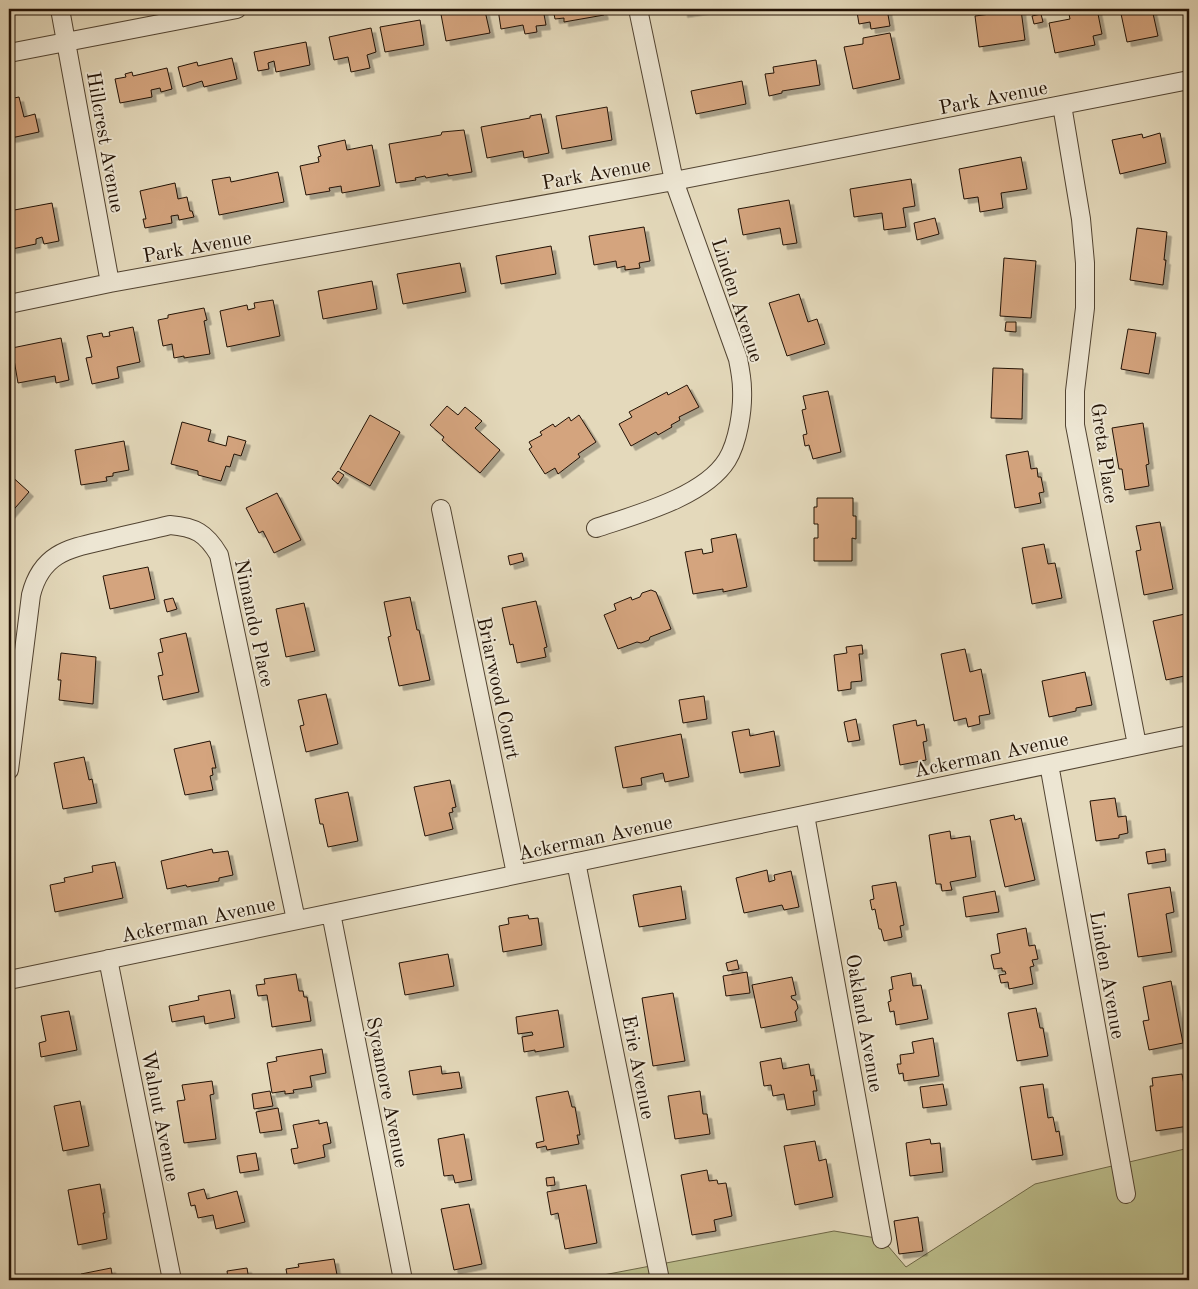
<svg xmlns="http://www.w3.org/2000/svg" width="1198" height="1289" font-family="'Old Standard TT',serif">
<defs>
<filter id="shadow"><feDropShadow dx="4.5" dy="4.5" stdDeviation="0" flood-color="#0004"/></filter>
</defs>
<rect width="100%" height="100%" fill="#e4d9bb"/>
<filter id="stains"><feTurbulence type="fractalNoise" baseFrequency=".004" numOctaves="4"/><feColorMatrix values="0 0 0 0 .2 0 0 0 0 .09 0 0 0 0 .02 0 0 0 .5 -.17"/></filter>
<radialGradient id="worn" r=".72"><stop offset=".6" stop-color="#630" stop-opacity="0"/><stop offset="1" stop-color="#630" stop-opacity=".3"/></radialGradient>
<path fill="#bbbd8b" stroke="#6e6848" d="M1189 1148V1280H577L834 1231 882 1239 906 1267 1035 1184Z"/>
<path fill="#d4a47e" stroke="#221205" filter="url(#shadow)" d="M440 9H465V11L475 9 476 12 485 11 490 33 446 41Z
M498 9H543L546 25 536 26 537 32 525 34 523 25 501 29Z
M553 9H602L604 15 564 22V18L555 19Z
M683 9H708L683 13Z
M867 9H887L890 26 871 29 870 22 859 24 857 12 867 10Z
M1068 9H1097L1102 34 1093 36 1095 45 1055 53 1049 23 1070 19Z
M1120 9H1152L1158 36 1127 42Z
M1021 10 1025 40 979 47 975 16Z
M1041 14 1043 22 1034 24 1032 16Z
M420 20 424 45 385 52 380 27Z
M371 28 376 52 367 55 370 68 351 72 348 57 334 60 329 37Z
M890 33 900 79 853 89 844 47 863 44V38Z
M306 42 310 65 276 72 274 61 268 63 269 69 258 71 254 52Z
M232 58 237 79 204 87 202 81 183 87 178 67 197 62 198 66Z
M816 60 820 85 782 91V93L769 96 765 74 774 73 773 67Z
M167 68 172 89 161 92 160 88 151 90 152 97 120 103 115 79 126 77 125 74 132 72 133 76Z
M742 81 746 104 696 114 691 91Z
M9 97V99L19 97 24 117 35 114 39 132 11 138 9 128Z
M607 107 612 140 562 149 556 116Z
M541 114 549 153 524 158 523 151 487 158 481 127 530 118V116Z
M464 130 472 172 448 176V174L426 178 425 176 415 178 416 180 396 183 389 144 441 135 442 132Z
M1160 133 1166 163 1120 174 1112 140 1142 134 1143 138Z
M345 140 347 150 372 145 380 186 342 193 341 186 329 188 330 191 306 195 300 166 319 162 318 157 321 156 318 146Z
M1021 157 1027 189 1001 193 1003 208 980 212 978 197 964 199 959 169Z
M278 172 284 202 219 215 212 180 230 177 231 182Z
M911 179 915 206 903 208 906 227 884 230 882 213 854 217 850 189Z
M175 183 178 199 187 197 190 211H192L194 217 179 220 178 215 171 216 172 223 145 228 143 219H146L140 191Z
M789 200 797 243 783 245 780 228 743 235 738 209Z
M52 203 59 241 44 244 42 237 36 239V244L12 249 9 233V211Z
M935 218 939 234 917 240 914 223Z
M644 227 650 261 639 263 640 268 625 270V266L617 268 616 261 594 265 589 236Z
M1137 228 1167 232 1164 260H1166L1163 285 1130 280Z
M551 246 556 274 501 284 496 256Z
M1004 258 1036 261 1031 318 1000 316Z
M460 263 466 292 403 304 397 274Z
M372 281 377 309 323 319 318 291Z
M799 294 808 322 817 319 825 344 787 356 769 303Z
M273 300 280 336 227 347 220 311 247 305 248 310 255 308 254 303Z
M204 308 207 320 204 321 210 354 184 358V356L174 358 172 344 163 346 158 320 168 318V315Z
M1006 322H1016V332L1005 331Z
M133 327 140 362 117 367 119 378 92 384 86 358 92 357 87 336 102 333 103 337 110 336 109 332Z
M1128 329 1156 333 1149 374 1121 369Z
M61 338 69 380 56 383 55 376 18 383 12 348Z
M993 368 1023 369 1022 419 991 418Z
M687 385 699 407 679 417 680 420 671 425 672 427 658 435 656 432 631 446 619 424 632 417 629 412 667 392 668 395Z
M828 391 841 452 813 459 809 445 805 446 803 435 807 434 802 410 806 409 803 396Z
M447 406 458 415 465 407 482 421 475 428 500 450 480 473 442 440 444 437 430 425Z
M370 415 400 432 370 486 340 469Z
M579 415 596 442 578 454 580 457 558 474 555 468 545 474 529 449 532 447 529 442 542 435 540 432 553 424 555 427 569 417 571 421Z
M182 422 211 430 208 441 226 446 228 436 246 441 241 456 234 454 230 467 226 466 221 481 198 475V471L171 464Z
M1143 423 1149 464 1146 465 1149 486 1125 490 1122 469H1119L1112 428Z
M124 441 129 470 113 473V476L106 477 107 481 81 485 75 450Z
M1028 451 1031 469 1037 468 1038 477H1041L1044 492 1039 493 1041 503 1015 508 1006 455Z
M338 471 344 475 338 484 332 479Z
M9 474 29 492 9 515Z
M277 493 301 540 274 553 263 531 259 533 246 508Z
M817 498H853V516H856V539L852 538V561H814V538H818V524H814V507H817Z
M1160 522 1173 589 1144 595 1136 551 1141 550 1136 526Z
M736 534 747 587 723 592V589L693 594 685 552 702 549 703 554 713 552 711 539Z
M1044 544 1048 564 1055 563 1062 598 1032 604 1022 548Z
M522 553 524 561 510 565 508 556Z
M148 567 155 599 110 609 103 576Z
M651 590 656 592 671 629 650 637 649 640 641 643 637 642 618 649 604 615 616 610 614 604 631 597 632 600 640 597 642 593Z
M410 597 417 630H419L430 680 399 686 388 637 391 636 384 602Z
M173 598 177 609 167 612 164 600Z
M536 601 547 647 544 648 546 657 517 663 513 644 510 645 502 608Z
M304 603 315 651 286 657 276 609Z
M1185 614 1189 634V675L1166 680 1153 621Z
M186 633 199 692 163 700 158 676 163 675 158 653 163 652 160 639Z
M862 645 863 654H859L862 681 851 682V689L838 691 834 655 847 653 846 647Z
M965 649 970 672 981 669 990 714 979 716 980 724 968 727 966 718 954 721 941 654Z
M61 653 96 657 93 704 59 700 61 680H58Z
M1085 672 1092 705 1076 708V711L1049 717 1042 681Z
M326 694 338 744 306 752 300 726 304 725 298 700Z
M704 696 707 719 683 723 679 700Z
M856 719 860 740 848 742 844 722Z
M916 720 917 726 924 724 927 741 923 742 926 760 900 765 893 725Z
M749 729 750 736 774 731 780 766 740 773 732 732Z
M681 734 689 777 665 782 663 773 641 778 642 785 623 788 615 747Z
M210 741 216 768H212L213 775 210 776 213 790 185 795 174 749Z
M84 757 89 780 92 779 97 803 63 809 54 763Z
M450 780 456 807 452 808 453 812 449 813 453 829 425 836 414 787Z
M348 792 358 841 328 847 323 824H320L315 799Z
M1115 798 1118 817 1126 816 1128 833 1119 835V838L1096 841 1090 801Z
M1014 815 1015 820 1021 818 1035 880 1005 887 990 820Z
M950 831 951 839 970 836 976 877 950 882 952 890 942 891 941 884H936L929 835Z
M212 849 213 853 228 851 233 875 219 878V881L187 887 186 885 167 889 161 861Z
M1165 849 1166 861 1148 864 1146 852Z
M115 862 123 898 55 912 50 885 65 882 64 878 93 872 92 866Z
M767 870 769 882 775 880 774 875 791 871 799 907 784 910 782 905 744 913 736 878Z
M896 882 904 925 900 926 902 937 884 941 881 929H879L875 909 872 910 870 900 874 899 872 886Z
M681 886 686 919 639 927 633 895Z
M1170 887 1174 912 1166 914 1172 952 1138 957 1128 894Z
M995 891 999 912 966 917 963 897Z
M528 915 529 919 538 918 542 945 503 952 499 926 509 924 508 918Z
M1026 928 1029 946 1035 945 1038 959 1032 960 1034 966 1030 967 1033 984 1009 989 1008 982 1001 983 999 975 1006 974 1005 971H1002V968L994 969 991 955 1000 953 997 934Z
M448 954 454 986 405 995 399 963Z
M737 960 739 969 728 971 726 963Z
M747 972 750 993 726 996 723 976Z
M911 973 913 986 921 985 928 1019 896 1025 894 1011 890 1012 888 1002 891 1001 889 990 893 989 891 977Z
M296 974 299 991H303L304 997H307L311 1021 272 1027 267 995 258 996 256 985 265 984 264 979Z
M792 977 796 995 791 996 792 999 796 1001 798 1008 795 1012 797 1021 761 1028 752 985Z
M1171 981 1183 1043 1149 1050 1143 1021 1149 1020 1143 987Z
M230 990 235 1018 205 1024 204 1016 172 1022 169 1006 199 1000 198 996Z
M673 993 685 1061 653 1066 642 998Z
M1036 1008 1040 1028H1043L1048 1056 1017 1061 1008 1013Z
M558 1010 564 1047 535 1052V1050L524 1052 522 1037 533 1035 532 1032 518 1034 516 1017Z
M69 1011 77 1050 41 1057 39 1043 46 1041 41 1016Z
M933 1038 939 1076 904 1081 903 1073 899 1074 897 1064H901L900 1055 914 1053 912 1042Z
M322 1049 326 1073 310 1076 312 1087 293 1090 294 1093 285 1094V1091L272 1093 267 1063 277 1061 276 1057Z
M781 1058 783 1069 809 1064 811 1076 814 1075 817 1091H813L815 1105 787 1110 784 1094 773 1096 771 1085 764 1086 760 1062Z
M441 1066 442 1074 459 1072 462 1088 413 1095 409 1071Z
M1182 1074 1185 1090 1189 1089V1104H1187L1189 1126 1156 1131 1150 1086H1153L1152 1078Z
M212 1081 214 1094 210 1095 216 1139 184 1143 177 1101 185 1100 182 1085Z
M943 1084 947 1105 923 1108 920 1087Z
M1043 1084 1048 1118 1053 1117 1056 1132 1059 1131 1063 1155 1032 1160 1020 1087Z
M270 1091 273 1106 254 1109 252 1094Z
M568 1091 572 1107H575L580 1135H577L579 1144 547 1150 546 1146 537 1148 536 1143 544 1141 536 1097Z
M700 1091 703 1114H707L710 1134 675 1139 668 1096Z
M80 1101 89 1146 63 1151 54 1106Z
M278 1108 282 1130 260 1133 256 1112Z
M319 1120V1124L327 1122 331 1143 323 1145 325 1157 294 1164 291 1149 298 1148 293 1125Z
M464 1134 472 1180 455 1183 453 1175 444 1176 438 1139Z
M930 1139 931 1144 940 1143 943 1172 910 1176 906 1143Z
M815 1141 819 1161 826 1159 833 1197 795 1205 784 1146Z
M256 1153 259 1170 240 1173 237 1156Z
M707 1170 709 1181 717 1180 718 1184 726 1183 732 1216 714 1220 716 1231 692 1235 681 1175Z
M554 1177 555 1185 547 1186 546 1178Z
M100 1184 105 1213H103L107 1239 78 1245 68 1190Z
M586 1185 597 1243 565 1249 558 1213 551 1215 547 1192Z
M204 1189 207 1199 237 1191 245 1222 216 1229 213 1215 198 1218 195 1205 191 1206 188 1193Z
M469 1204 482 1264 454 1270 441 1209Z
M918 1217 923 1251 899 1254 894 1221Z
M334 1259 338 1280H288L286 1269 299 1267 298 1264Z
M111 1268 113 1280H83L81 1274Z
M247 1268 249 1280H212L228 1278 227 1271Z"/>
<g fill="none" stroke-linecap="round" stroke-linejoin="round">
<g stroke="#524432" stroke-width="20">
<path id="minor" d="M60 9 110 283
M9 53 237 9
M1062 105 1081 219 1085 263V308L1075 391V425L1137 745
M9 304 110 283 674 181 1189 80
M441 509 516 874
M596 528C635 515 704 497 727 460 738 442 743 410 742 389 742 379 740 369 738 359L674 181 638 9
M1049 764 1126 1194
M9 770 31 595C42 551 72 548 110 539 130 534 150 530 170 525 195 527 206 533 219 555L296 920
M805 815 882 1239
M576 862 660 1280
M331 913 403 1280
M108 959 172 1280
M9 980 1189 735"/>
</g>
<use href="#minor" stroke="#ede6d3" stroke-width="18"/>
</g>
<g text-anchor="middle" stroke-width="4" stroke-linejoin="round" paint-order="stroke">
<g font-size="20" fill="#221205" stroke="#ede6d3">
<text transform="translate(993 97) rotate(-11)" y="7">Park Avenue</text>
<text transform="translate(106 142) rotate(80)" y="7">Hillcrest Avenue</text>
<text transform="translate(596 173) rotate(-10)" y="7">Park Avenue</text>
<text transform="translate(197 246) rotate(-10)" y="7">Park Avenue</text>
<text transform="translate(738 300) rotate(72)" y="7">Linden Avenue</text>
<text transform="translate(1105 453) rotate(82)" y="7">Greta Place</text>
<text transform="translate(255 623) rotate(78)" y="7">Nimando Place</text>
<text transform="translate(499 688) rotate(78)" y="7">Briarwood Court</text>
<text transform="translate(991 754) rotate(-12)" y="7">Ackerman Avenue</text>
<text transform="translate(595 837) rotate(-12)" y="7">Ackerman Avenue</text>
<text transform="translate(198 919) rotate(-12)" y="7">Ackerman Avenue</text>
<text transform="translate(1108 975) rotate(80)" y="7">Linden Avenue</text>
<text transform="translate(865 1023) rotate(80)" y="7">Oakland Avenue</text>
<text transform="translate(639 1067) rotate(79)" y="7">Erie Avenue</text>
<text transform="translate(388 1092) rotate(79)" y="7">Sycamore Avenue</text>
<text transform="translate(161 1116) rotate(79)" y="7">Walnut Avenue</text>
</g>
</g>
<rect width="1198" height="1289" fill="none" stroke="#e4d9bb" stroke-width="30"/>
<rect x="10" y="10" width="1178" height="1269" fill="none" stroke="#221205" stroke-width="2.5"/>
<rect x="15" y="15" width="1168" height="1259" fill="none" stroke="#221205"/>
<rect width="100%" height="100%" filter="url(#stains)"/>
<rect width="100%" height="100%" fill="url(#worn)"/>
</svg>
